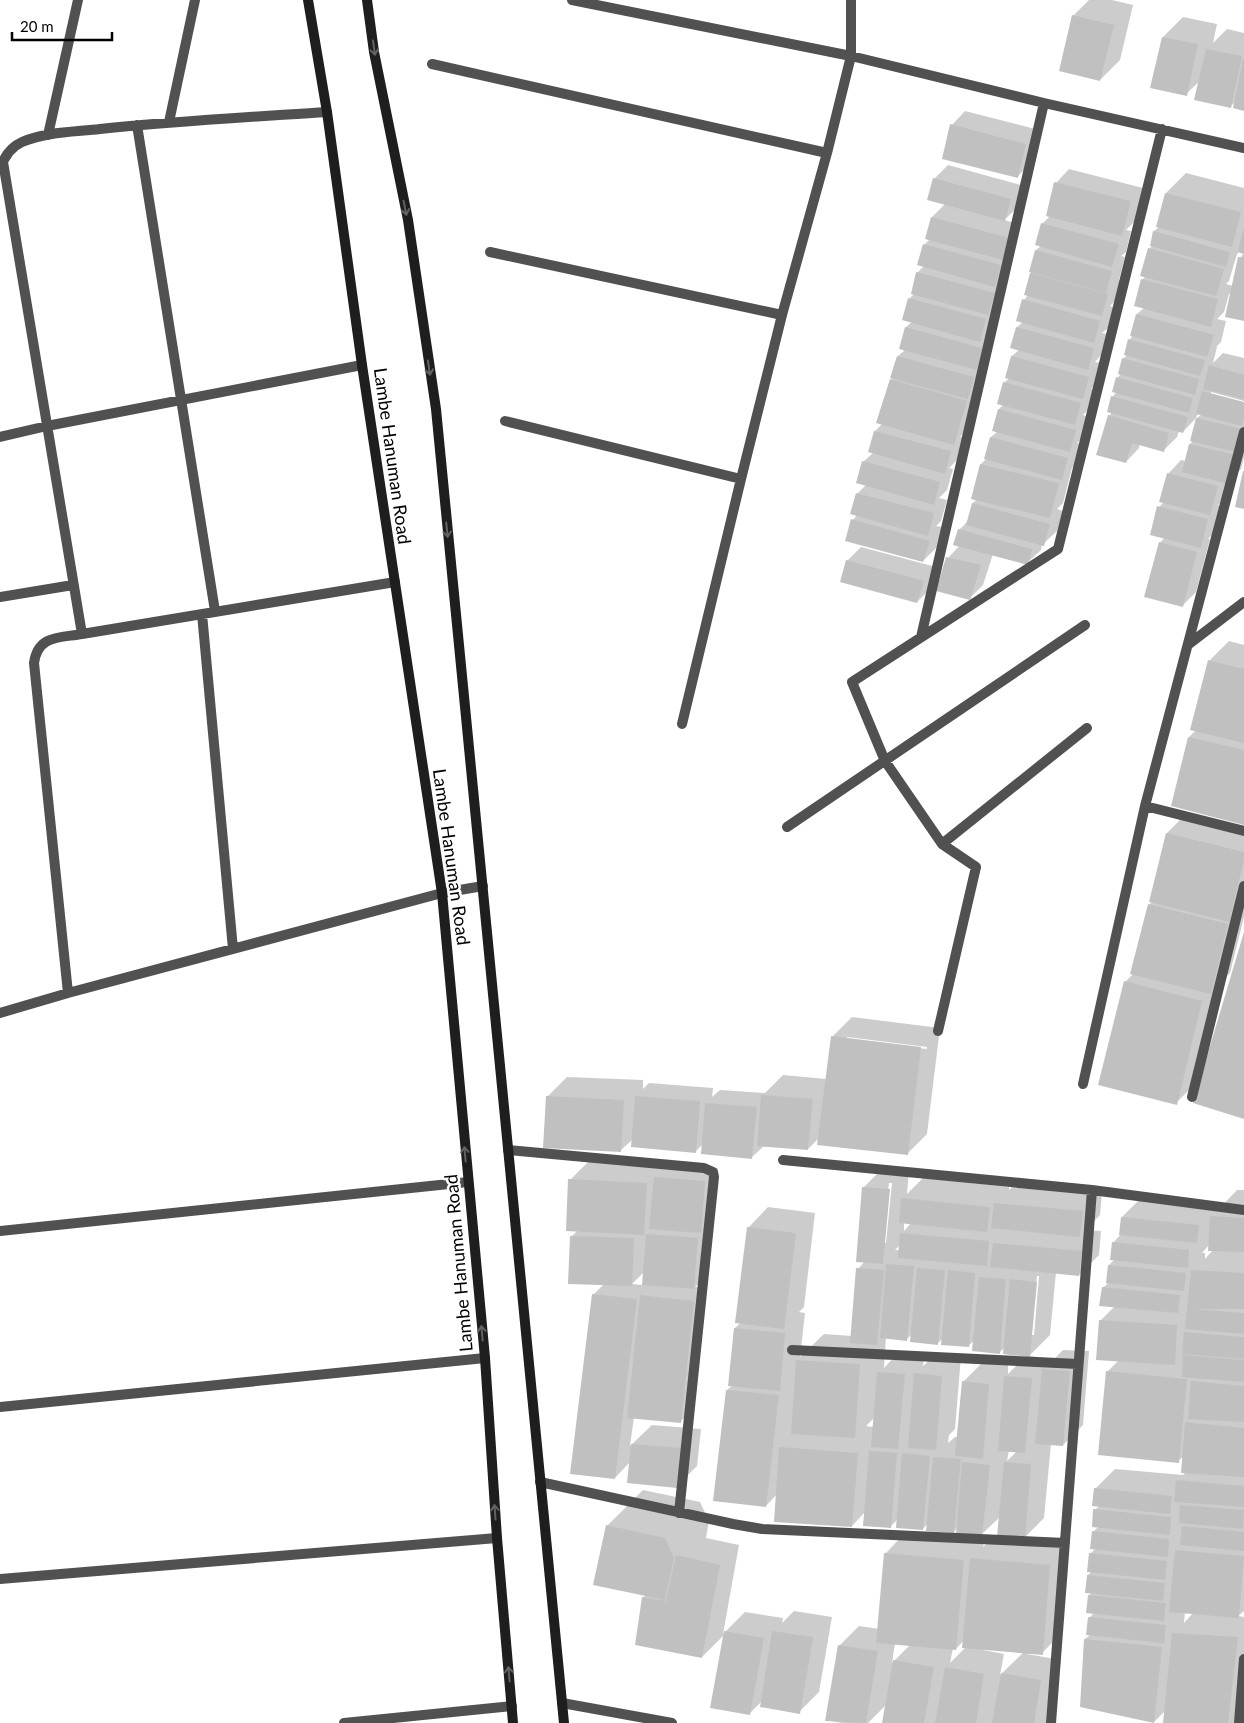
<svg xmlns="http://www.w3.org/2000/svg" width="1244" height="1723" font-family="Lato,sans-serif">
<rect width="100%" height="100%" fill="#fff"/>
<path fill="#0003" fill-rule="evenodd" d="M1089 0H1112L1133 5 1120 60 1100 80 1073 16Z
M1183 17 1217 24 1213 43 1227 29 1244 33V110L1236 101 1230 107 1200 81 1186 94 1163 37Z
M965 111 1039 130 1031 163 1017 177 952 125Z
M948 165 1024 186 1018 207 1004 220 1021 225 967 430 960 437 964 438 958 459 949 468 953 469 947 490 939 498 947 500 941 521 936 526 942 527 937 547 923 561 853 520 857 515 852 514 858 493 866 485 863 462 873 453 869 452 875 431 882 424 891 380 893 378 898 356 905 350 906 327 912 322 909 299 914 294 917 273 924 266 919 265 925 244 930 239 927 238 932 217 945 204 934 179Z
M1069 169 1143 188 1135 221 1126 230 1131 231 1126 252 1121 256 1125 257 1119 280 1121 281 1115 301 1110 306 1113 307 1108 328 1102 333 1107 334 1101 355 1095 362 1102 363 1096 384 1091 389H1094L1088 410 1083 415 1088 417 1083 437 1077 443 1081 444 1075 465 1072 468 1063 503 1057 509 1063 511 1057 531 1042 545 1041 550 1027 563 993 554 983 585 970 598 948 558 960 545 959 530 969 520 973 503 977 499 973 498 981 464 987 458 991 437 998 431 999 409 1004 404V383L1009 378 1012 356 1019 350 1012 348 1017 327 1023 322 1024 300 1028 295 1026 294 1036 250 1041 246 1042 224 1050 216 1056 183Z
M1186 173 1244 188V252L1240 251 1237 254 1229 281 1226 284 1233 286 1240 258 1244 253V320L1231 294H1229L1224 312 1217 319 1226 321 1221 342 1216 347H1217L1213 363 1223 353 1244 358V401L1211 392V395L1244 403V457L1241 469 1228 482 1223 500 1218 505 1221 506 1214 533 1208 539H1210L1196 592 1182 606 1160 543 1165 537 1159 507 1164 502 1168 474 1181 460 1186 461 1190 444 1194 440H1192L1197 418 1202 414 1198 413 1196 418 1183 432 1179 431 1177 437 1164 450 1140 444 1139 448 1126 462 1109 416 1112 412V397L1117 392V378L1122 373 1123 359 1128 354 1129 340 1134 335 1137 314 1144 308 1142 280 1146 276 1149 249 1152 246 1151 245 1154 231 1159 227 1166 193Z
M861 547 936 567 931 588 917 602 847 561Z
M1229 641 1244 645V823L1189 737 1196 730 1209 661Z
M1187 813 1244 827V917L1230 973 1221 982 1196 1083 1176 1103 1125 982 1133 974 1149 905 1152 902 1150 901 1167 833Z
M852 1017 940 1028 927 1134 907 1154 819 1138 808 1149 764 1146 752 1157 703 1144 695 1152 633 1139 621 1150 547 1097 567 1077 643 1080V1089L649 1083 713 1088 712 1097 720 1090 765 1093 783 1075 827 1079 832 1037ZM847 1037 927 1047V1049L847 1040Z
M590 1160 718 1168 707 1275 695 1287 707 1288 694 1408 681 1421 634 1417 630 1446 652 1425 701 1429 697 1466 677 1486 630 1462 615 1478 571 1473 594 1294 604 1284 571 1237 577 1231 570 1180ZM644 1272 643 1285 632 1284Z
M883 1168 909 1170 907 1194 923 1178 1009 1187V1190L1015 1184 1102 1192 1100 1215 1085 1230 1101 1231 1099 1255 1079 1275 1056 1272 1050 1335 1029 1356 1051 1359V1362L1063 1350 1089 1351 1083 1425 1063 1445 1051 1444 1044 1518 1024 1538 1001 1516 982 1534 957 1528 954 1532 928 1523 923 1529 898 1519 890 1527 865 1512 852 1526 777 1494 766 1506 727 1390 733 1385 735 1328 741 1322 748 1228 768 1207 815 1213 804 1307 799 1312 805 1313 800 1357 824 1334 852 1336 858 1269 865 1261 863 1188ZM889 1183H892L886 1243H883ZM904 1222 911 1223 904 1231ZM900 1245V1250H895ZM1037 1276H1039L1034 1335H1031ZM912 1334 937 1344 943 1338 968 1346 975 1340 999 1353 1005 1347 1027 1355 1008 1374V1364L983 1362 963 1382 958 1437H955L948 1443 949 1435 955 1429 961 1356 936 1354 923 1366 924 1355 898 1353 884 1368 886 1337 907 1339ZM875 1417 874 1427 866 1426ZM1009 1450 1017 1451 1007 1461Z
M1237 1190H1244V1611L1238 1616 1244 1617V1723H1164L1166 1710 1154 1722 1085 1639 1090 1635 1089 1618 1095 1612 1089 1595 1092 1593 1088 1575 1092 1571 1090 1554 1096 1548 1093 1532 1098 1527 1095 1510 1099 1506 1095 1489 1115 1469 1183 1475 1186 1472 1184 1456 1178 1461 1107 1372 1119 1360 1100 1321 1115 1306 1103 1288 1107 1284 1109 1265 1115 1259 1113 1243 1121 1234 1122 1217 1142 1197 1218 1210ZM1209 1245 1213 1250 1205 1259V1253H1202ZM1185 1612 1193 1613 1184 1623Z
M643 1490 700 1502 709 1521 706 1538 739 1545 723 1634 745 1612 783 1618 782 1623 794 1611 832 1617 819 1692 799 1712 762 1701 750 1713 724 1635 702 1657 643 1598 646 1594 607 1526Z
M905 1533 984 1540 983 1547 991 1539 1069 1545 1062 1633 1042 1653 1027 1652V1654L1061 1660 1050 1723H884L887 1704 868 1723H842L826 1720 839 1646 859 1626 879 1629 885 1554ZM964 1640 966 1647 950 1663 953 1648 956 1649ZM895 1643 911 1644 892 1663ZM983 1648 1024 1652 1000 1675 1004 1654 983 1650Z"/>
<path fill="#c0c0c0" d="M1072 15 1114 25 1100 81 1059 71Z
M1162 37 1198 44 1187 96 1150 88Z
M1206 49 1242 56 1231 108 1194 100Z
M1243 59H1244V111L1233 108Z
M950 124 1026 144 1018 178 942 159Z
M933 178 1011 199 1005 221 927 200Z
M1054 182 1131 201 1122 236 1046 216Z
M1165 193 1241 212 1232 247 1156 227Z
M931 217 1009 238 1003 260 925 239Z
M1041 223 1119 244 1112 267 1035 245Z
M1243 230H1244V254L1238 252Z
M1153 231 1230 252 1226 267 1150 246Z
M923 244 1001 265 995 287 917 265Z
M1148 248 1224 269 1216 296 1140 276Z
M1035 250 1112 271 1106 293 1029 272Z
M1238 257 1244 258V321L1225 317Z
M916 272 995 293 988 315 911 294Z
M1030 273 1108 294 1102 316 1024 295Z
M1141 279 1218 299 1211 327 1134 306Z
M908 298 986 319 980 342 902 320Z
M1022 299 1100 321 1094 343 1016 321Z
M1136 314 1214 335 1207 357 1130 336Z
M905 327 982 348 977 370 899 349Z
M1016 327 1094 348 1088 370 1010 348Z
M1128 339 1205 360 1200 376 1124 355Z
M897 356 974 377 968 399 890 378Z
M1011 356 1089 377 1083 399 1005 378Z
M1122 358 1199 379 1195 395 1118 374Z
M1209 365 1244 375V399L1203 389Z
M1116 377 1193 398 1189 413 1112 392Z
M890 379 967 401 954 445 876 423Z
M1003 382 1081 403 1075 425 997 404Z
M1202 391 1244 402V418L1242 426 1196 414Z
M1111 396 1188 417 1183 433 1107 412Z
M998 409 1076 430 1070 452 992 431Z
M1108 415 1169 433 1164 452 1132 443 1126 463 1096 455Z
M1196 418 1242 429 1236 452 1190 441Z
M874 431 951 451 945 474 868 452Z
M990 437 1068 458 1062 480 984 459Z
M1189 444 1236 455 1228 484 1182 472Z
M862 461 940 482 934 505 856 483Z
M980 464 1059 483 1050 518 971 499Z
M1243 471H1244V509L1235 507Z
M1167 473 1218 486 1210 515 1159 502Z
M856 493 934 513 928 536 850 514Z
M972 503 1050 524 1044 546 966 525Z
M1157 506 1208 519 1201 548 1150 535Z
M851 519 930 541 923 562 845 541Z
M958 529 1032 549 1028 565 953 545Z
M1159 542 1197 552 1183 607 1144 597Z
M946 557 981 565 970 600 936 591Z
M846 560 924 581 917 603 840 582Z
M1208 660 1244 669V743L1190 730Z
M1188 737 1244 750V825L1171 806Z
M1166 833 1244 852V860L1229 922 1149 902Z
M1148 904 1228 924 1211 994 1130 974Z
M1244 932V1119L1193 1103Z
M1124 981 1202 1001 1177 1105 1098 1085Z
M831 1036 921 1047 908 1155 817 1145Z
M761 1095 813 1099 808 1150 757 1146Z
M546 1096 624 1100 621 1152 543 1148Z
M635 1096 700 1101 696 1153 631 1147Z
M705 1103 757 1107 752 1159 701 1154Z
M654 1177 705 1181 701 1233 649 1229Z
M568 1179 647 1183 644 1235 566 1231Z
M862 1187 890 1189 883 1264 856 1262Z
M901 1198 990 1207 987 1232 899 1223Z
M994 1203 1083 1211 1080 1237 991 1228Z
M1210 1216 1244 1218V1252L1208 1251Z
M1121 1217 1199 1225 1197 1243 1119 1235Z
M747 1227 796 1233 784 1329 735 1323Z
M900 1233 989 1241 987 1266 898 1258Z
M646 1234 698 1238 694 1289 642 1285Z
M570 1236 634 1238 632 1286 568 1284Z
M1112 1242 1189 1250 1188 1268 1110 1260Z
M993 1243 1082 1251 1079 1276 990 1267Z
M886 1264 914 1266 907 1341 880 1338Z
M1108 1265 1186 1273 1184 1291 1106 1283Z
M856 1268 884 1270 877 1345 850 1343Z
M917 1268 945 1270 938 1345 910 1342Z
M948 1270 975 1273 969 1347 941 1345Z
M1191 1270 1244 1273V1309H1193L1244 1313V1334L1185 1329Z
M979 1277 1006 1279 1000 1354 972 1351Z
M1010 1279 1037 1282 1030 1357 1003 1354Z
M1102 1287 1180 1295 1178 1313 1099 1306Z
M592 1294 637 1299 615 1479 570 1474Z
M640 1295 694 1301 681 1423 627 1418Z
M1099 1320 1177 1325 1175 1365 1096 1360Z
M734 1328 785 1333 780 1391 728 1386Z
M1184 1332 1244 1337V1359L1182 1354Z
M1183 1355 1244 1360V1382L1182 1377Z
M796 1360 860 1364 855 1438 791 1434Z
M1042 1369 1070 1371 1063 1446 1035 1444Z
M1106 1371 1187 1379 1179 1463 1098 1455Z
M877 1372 905 1374 898 1449 871 1447Z
M914 1373 942 1376 936 1450 908 1448Z
M1004 1376 1032 1378 1025 1453 998 1451Z
M962 1381 989 1384 983 1459 955 1456Z
M1191 1381 1244 1386V1422L1188 1419Z
M726 1390 779 1395 766 1507 713 1501Z
M1185 1422 1244 1428V1477L1181 1473Z
M631 1444 681 1448 677 1488 627 1483Z
M779 1447 858 1453 852 1527 774 1522Z
M869 1451 897 1453 891 1528 863 1526Z
M902 1453 930 1456 923 1530 896 1528Z
M933 1457 961 1459 954 1533 926 1531Z
M962 1462 990 1465 982 1536 956 1534Z
M1004 1462 1031 1464 1025 1539 997 1537Z
M1176 1480 1244 1486V1507L1174 1502Z
M1094 1488 1172 1496 1170 1514 1092 1506Z
M1180 1505 1244 1510 1243 1529 1179 1523Z
M1093 1509 1171 1517 1170 1535 1092 1527Z
M606 1525 665 1538 674 1558 665 1600 593 1585Z
M1182 1526 1244 1532V1551L1180 1545Z
M1092 1531 1169 1539 1168 1557 1090 1549Z
M1175 1550 1244 1556 1239 1618 1169 1612Z
M884 1553 964 1560 956 1650 876 1643Z
M1089 1553 1167 1561 1165 1580 1087 1572Z
M676 1555 720 1565 702 1658 635 1645 642 1597 666 1601Z
M970 1558 1050 1565 1043 1655 962 1648Z
M1087 1575 1165 1583 1163 1601 1085 1593Z
M1088 1595 1166 1603 1164 1621 1086 1613Z
M1088 1617 1166 1625 1164 1643 1086 1635Z
M724 1631 764 1638 750 1715 710 1708Z
M772 1631 813 1637 800 1714 760 1707Z
M1172 1633 1238 1637 1228 1723H1163Z
M1084 1639 1162 1647 1154 1723 1080 1707Z
M838 1645 878 1651 866 1723 825 1721Z
M893 1660 934 1667 924 1723H882Z
M945 1667 984 1674 976 1723H935Z
M1001 1673 1041 1680 1034 1723H992Z"/>
<g fill="none" stroke-linecap="round" stroke-linejoin="round">
<path stroke="#515151" stroke-width="10" d="M572 0 851 56 1044 103 1244 148
M432 64 827 153
M169 122 195 0
M137 125 215 611
M48 135 78 0
M3 162 82 634
M1 168C4 157 11 147 22 142 45 132 75 132 100 129 176 121 251 117 327 112
M490 252 782 315
M505 421 741 479
M0 437 47 426 362 365
M0 597 73 585
M202 614 233 949
M921 637 1044 103
M1189 644 1244 602
M682 724 741 479 782 315 827 153 851 56V0
M1145 806 1244 831
M787 827 1085 625
M942 844 885 761 852 682 1058 549 1162 129
M68 993 34 663C38 635 59 638 82 634L395 582
M0 1013 68 993 442 893 483 886
M938 1031 976 867 942 844 1087 728
M1083 1084 1145 806 1244 432
M1192 1097 1244 886
M508 1150 704 1168 713 1172 714 1177 679 1513
M783 1160 1092 1190 1244 1210
M0 1231 468 1182
M792 1350 1078 1364
M0 1407 485 1358
M540 1482 733 1524 762 1529 1065 1543
M0 1579 497 1538
M562 1703 672 1723
M344 1723 512 1706
M1051 1723 1092 1190
M1239 1723 1244 1659"/>
<path stroke="#1e1e1e" stroke-width="10" d="M308 0 327 112 362 365 442 893 485 1358 497 1538 513 1723
M367 0 374 52 408 220 436 409 564 1723"/>
</g>
<defs><path id="oneway-shaft" d="M-6 0H5M1.5-3L5.5 0L1.5 3" fill="none" stroke-width="1.6" stroke-linecap="round" stroke-linejoin="round" transform="scale(1.25)"/></defs>
<g stroke="#626262">
<use href="#oneway-shaft" transform="translate(374 48) rotate(82)"/>
<use href="#oneway-shaft" transform="translate(405 208) rotate(79)"/>
<use href="#oneway-shaft" transform="translate(429 368) rotate(82)"/>
<use href="#oneway-shaft" transform="translate(447 530) rotate(84)"/>
<use href="#oneway-shaft" transform="translate(465 1154) rotate(-95)"/>
<use href="#oneway-shaft" transform="translate(482 1333) rotate(-95)"/>
<use href="#oneway-shaft" transform="translate(495 1512) rotate(-94)"/>
<use href="#oneway-shaft" transform="translate(509 1674) rotate(-95)"/>
</g>
<g text-anchor="middle" stroke-width="5" stroke-linejoin="round" paint-order="stroke">
<g font-size="18" fill="#000" stroke="#fff">
<text transform="translate(392 456) rotate(82)" y="6">Lambe Hanuman Road</text>
<text transform="translate(451 857) rotate(82)" y="6">Lambe Hanuman Road</text>
<text transform="translate(459 1263) rotate(-95)" y="6">Lambe Hanuman Road</text>
</g>
</g>
<path d="M12 32v8h100v-8" fill="none" stroke="#000000" stroke-width="2.5"/>
<text x="20" y="32" font-size="15" fill="#000000" stroke="#ffffff" stroke-width="4" paint-order="stroke">20 m</text>
</svg>
